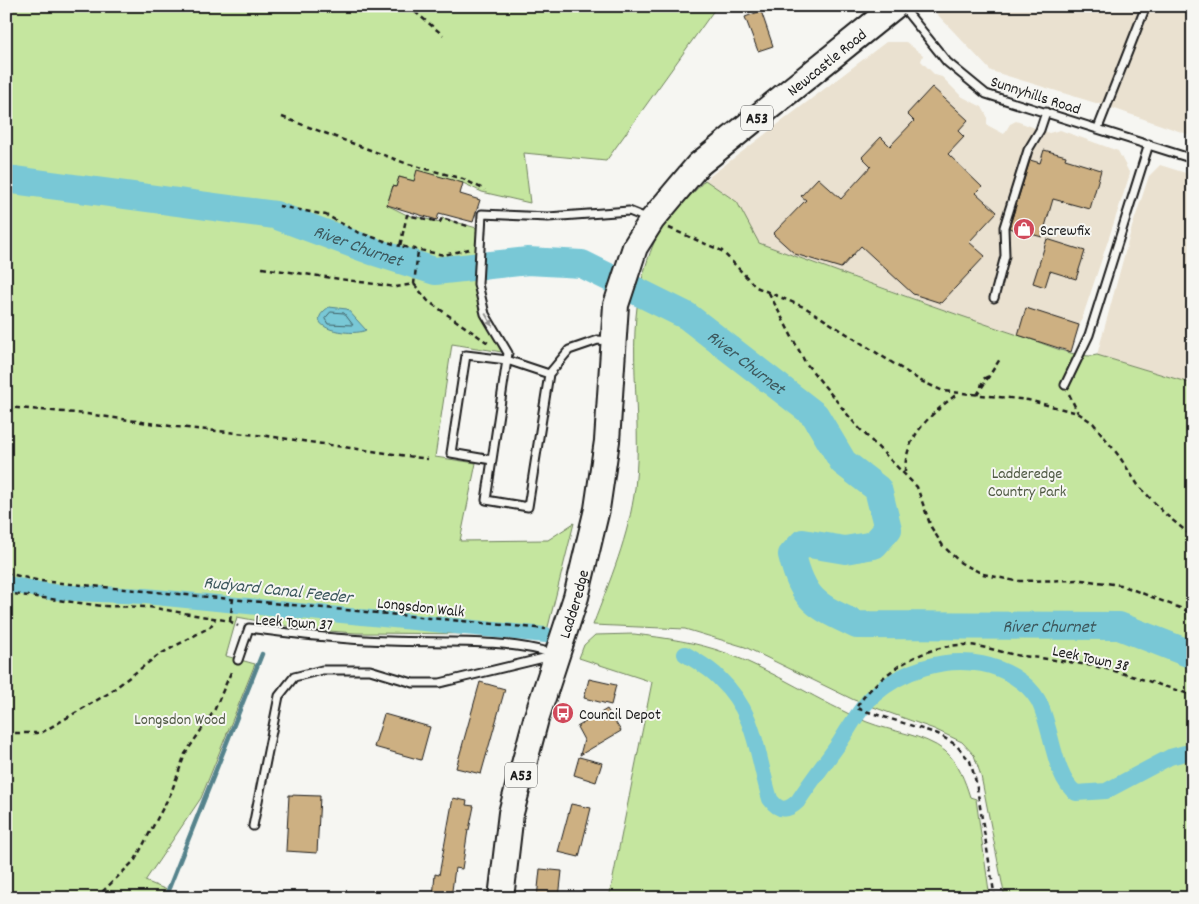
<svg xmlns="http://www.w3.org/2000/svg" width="1199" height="904" font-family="Dekko,sans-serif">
<rect width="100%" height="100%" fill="#f6f6f2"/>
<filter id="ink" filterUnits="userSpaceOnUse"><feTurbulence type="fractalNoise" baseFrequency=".02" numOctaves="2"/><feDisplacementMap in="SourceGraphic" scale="10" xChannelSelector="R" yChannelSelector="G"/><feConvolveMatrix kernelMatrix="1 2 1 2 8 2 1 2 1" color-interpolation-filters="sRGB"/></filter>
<g filter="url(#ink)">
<path fill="#eae1d0" d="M944 6H1193V136L1112 108 991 71 936 13Z
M886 42H906L923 55 921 61 935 75 942 77 961 96 982 107 987 116V125L1004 134 1010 124 1016 121 1049 133 1060 130 1118 151 1130 174 1071 352 976 321 759 243 737 202 705 180Z
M1160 165 1192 175 1193 384 1097 355 1132 227 1149 176Z"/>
<path fill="#c5e69f" stroke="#70815e" d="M6 6H717L606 161 524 153 530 203 482 192 463 183 414 181 399 177 396 187 393 186 387 205 407 215 440 222 442 218 480 229 478 284 485 314 508 353 452 344 435 457 476 463 460 541 548 540 574 523 546 635 544 639 485 634 356 633 302 629 237 617 226 656 255 664 201 798 145 881 187 898H6Z
M705 180 737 202 759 243C847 275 935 308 1024 337 1044 343 1078 360 1097 355L1193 384V898H1005L981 776 974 755 962 742 934 729 854 700 745 647 685 629 593 625C610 580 629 536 635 488 644 413 622 336 647 262 651 250 656 235 664 225 676 209 692 195 705 180Z
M634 634C666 638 696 642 726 653 775 671 819 702 867 722 892 732 923 734 945 751 958 762 965 781 970 797L976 799 990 898H609L652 682 579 658 584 645 595 635Z"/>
<path fill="#79c8d6" stroke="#54838c" d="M329 307 347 309 366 330C354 337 297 329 329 307Z"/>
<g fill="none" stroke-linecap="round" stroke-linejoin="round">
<path stroke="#416166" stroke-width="1" d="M331 312 344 313 353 325 328 324 325 319Z"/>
<path stroke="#54838c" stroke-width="4.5" d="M165 898 262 654"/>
<path stroke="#79c8d6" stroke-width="16" d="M6 584 51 592 145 596 546 635
M685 654C696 661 710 668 719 678 757 714 756 753 770 799 779 812 788 811 798 801 811 781 826 762 840 742 850 727 859 709 873 696 902 670 944 657 982 664 1003 668 1027 681 1038 700 1052 725 1053 777 1076 793L1106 791 1170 757 1185 753"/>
<path stroke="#79c8d6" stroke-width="28" id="s1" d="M6 179 275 215 375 252 435 271 528 261 582 264 687 316 815 415 843 462 878 489 888 529 874 545 845 550 803 543 792 555C803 600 816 606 857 625L1119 626 1193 655"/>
</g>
<path fill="#cdb082" stroke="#1c1c1c" d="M761 11 773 46 758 51 745 17Z
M932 87 968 120 958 131 964 137 948 154 982 187 976 193 997 212 969 242 985 256 941 303 913 294 861 246 841 268 795 254 773 234 806 200 801 196 818 178 841 199 871 166 862 157 881 137 890 146 914 121 907 114Z
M1044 150 1066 156 1065 159 1101 170 1090 209 1053 199 1042 237 1009 228 1030 160 1040 163Z
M417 170 463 183 460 194 480 200 473 222 439 213 437 220 387 205 393 186 396 187 399 177 414 181Z
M1047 239 1085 251 1076 279 1050 271 1045 287 1033 283Z
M1026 308 1079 325 1071 352 1018 335Z
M589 679 616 685 611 705 584 698Z
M480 682 505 689 481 774 456 768Z
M607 709 621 731 580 755 584 740 577 727Z
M384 714 430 727 421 760 374 747Z
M579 757 602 763 596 782 574 775Z
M289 795 320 796 317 853 286 851Z
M453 798 467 801 466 805 474 806 469 830H468L462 869 455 868 451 898H433L435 874 439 875Z
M571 804 591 808 579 857 558 852Z
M540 869 562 871 559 898H537Z"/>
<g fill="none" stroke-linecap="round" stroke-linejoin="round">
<g stroke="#1c1c1c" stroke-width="11">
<path id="lane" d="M902 6 947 62 986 94 1193 159
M1098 128 1146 6
M994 298 1005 256 1004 227 1028 150 1040 130 1046 112
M610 341 598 340 569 350 549 374 528 507 486 500 508 353 485 314 478 284 482 214 548 217 629 211 649 219
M1065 385 1089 335 1149 144
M492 460 451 453 466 355 507 360 549 374
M238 660 249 628C295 634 342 640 389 641 444 643 501 638 555 654
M253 826 279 696 294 677 322 670H370L413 683H440L552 656"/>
</g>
<g stroke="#1c1c1c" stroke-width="28">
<g id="highway">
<path id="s2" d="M501 898 511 813 536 719 576 597 597 509 607 441 616 305 635 247 652 220 698 165 895 6"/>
</g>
</g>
<path stroke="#1c1c1c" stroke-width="2.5" stroke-dasharray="5 4" stroke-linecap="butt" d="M408 6 443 35
M282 117 405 163 463 179 485 190
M279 206 326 215 357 232 400 246
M669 228 722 251 756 287 806 308 921 381 943 391 1028 400 1078 413 1093 423 1119 456 1138 485 1165 514 1193 537
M469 249 444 255 400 246 407 215 440 222 442 218 471 227
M262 268 396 287 414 284 418 251
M414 284 428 301 488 343
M769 293 805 362 856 425 917 487 931 527 943 546 961 563 983 574 1015 581 1082 580 1121 585 1193 613
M981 387 983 379 989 376
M1069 394 1078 413
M977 395 1000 359
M6 407 87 414 177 427 267 436 428 459
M905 472C905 436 930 415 957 394
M6 573 40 581 546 629
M6 593 102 606 149 607 230 621 238 626
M230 621 233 599
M6 733H41L109 693 157 656 210 627 215 620
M96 898 135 860 171 793 185 754 214 711 232 670
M995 898 976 782 970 761 956 745 938 734 856 708C877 674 926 643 967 645 987 646 1004 654 1023 656 1048 659 1073 662 1098 667 1130 674 1161 686 1193 695"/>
<use href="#lane" stroke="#f6f6f2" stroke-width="7"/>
<use href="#highway" stroke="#f6f6f2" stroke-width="24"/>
</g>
<defs><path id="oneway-solid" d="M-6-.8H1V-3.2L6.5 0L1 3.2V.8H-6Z" transform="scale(1.25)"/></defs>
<use fill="#949492" href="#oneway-solid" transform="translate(489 320) rotate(60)"/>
</g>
<defs>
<g id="shop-disc" transform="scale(1.125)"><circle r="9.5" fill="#d1495b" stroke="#f6f6f2"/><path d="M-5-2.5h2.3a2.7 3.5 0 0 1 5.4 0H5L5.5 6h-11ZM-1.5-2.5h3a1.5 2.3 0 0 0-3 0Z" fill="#fff"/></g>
<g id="bus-disc" transform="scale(1.125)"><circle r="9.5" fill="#d1495b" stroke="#f6f6f2"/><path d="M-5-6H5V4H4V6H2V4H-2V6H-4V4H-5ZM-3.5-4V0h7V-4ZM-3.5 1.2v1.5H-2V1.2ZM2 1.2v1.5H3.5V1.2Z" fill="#fff"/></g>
</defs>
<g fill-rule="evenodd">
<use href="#shop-disc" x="1024" y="229"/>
<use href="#bus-disc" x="563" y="713"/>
</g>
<g text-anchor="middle" stroke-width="4" stroke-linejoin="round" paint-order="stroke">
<g fill="#f6f6f2" stroke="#5d5d5c" stroke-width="1">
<rect x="741" y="105.5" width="32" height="25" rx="4"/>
<rect x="505" y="762.5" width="32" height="25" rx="4"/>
</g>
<g font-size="15" font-weight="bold" fill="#1c1c1c">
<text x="757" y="123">A53</text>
<text x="521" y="780">A53</text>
</g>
<g font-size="16" fill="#1c1c1c" stroke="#f6f6f2">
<text dy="6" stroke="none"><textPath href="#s2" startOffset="936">Newcastle Road</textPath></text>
<text transform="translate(1036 94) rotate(18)" y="6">Sunnyhills Road</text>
<text dy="6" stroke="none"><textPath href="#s2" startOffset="304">Ladderedge</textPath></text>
<text transform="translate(421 606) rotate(6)" y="6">Longsdon Walk</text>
<text transform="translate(294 621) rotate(4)" y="6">Leek Town 37</text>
<text transform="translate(1091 657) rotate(12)" y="6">Leek Town 38</text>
</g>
<g font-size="16" fill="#1c1c1c" stroke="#f6f6f2" text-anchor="start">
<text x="1040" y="235">Screwfix</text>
<text x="579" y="719">Council Depot</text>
</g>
<g font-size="16" fill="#4f5943" stroke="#f6f6f2">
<text x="1027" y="478">Ladderedge<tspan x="1027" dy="18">Country Park</tspan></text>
<text x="180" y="724">Longsdon Wood</text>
</g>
<g font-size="18" font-style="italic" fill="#3d585d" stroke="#f6f6f2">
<text dy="6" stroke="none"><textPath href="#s1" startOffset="360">River Churnet</textPath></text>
<text dy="6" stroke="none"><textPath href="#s1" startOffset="781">River Churnet</textPath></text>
<text transform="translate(278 589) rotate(6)" y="6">Rudyard Canal Feeder</text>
<text dy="6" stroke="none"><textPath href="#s1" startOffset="1410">River Churnet</textPath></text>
</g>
</g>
<rect width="1199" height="904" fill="none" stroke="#f6f6f2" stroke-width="25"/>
<rect x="12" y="12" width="1174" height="879" fill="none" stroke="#1c1c1c" stroke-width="2" filter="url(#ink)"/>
</svg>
